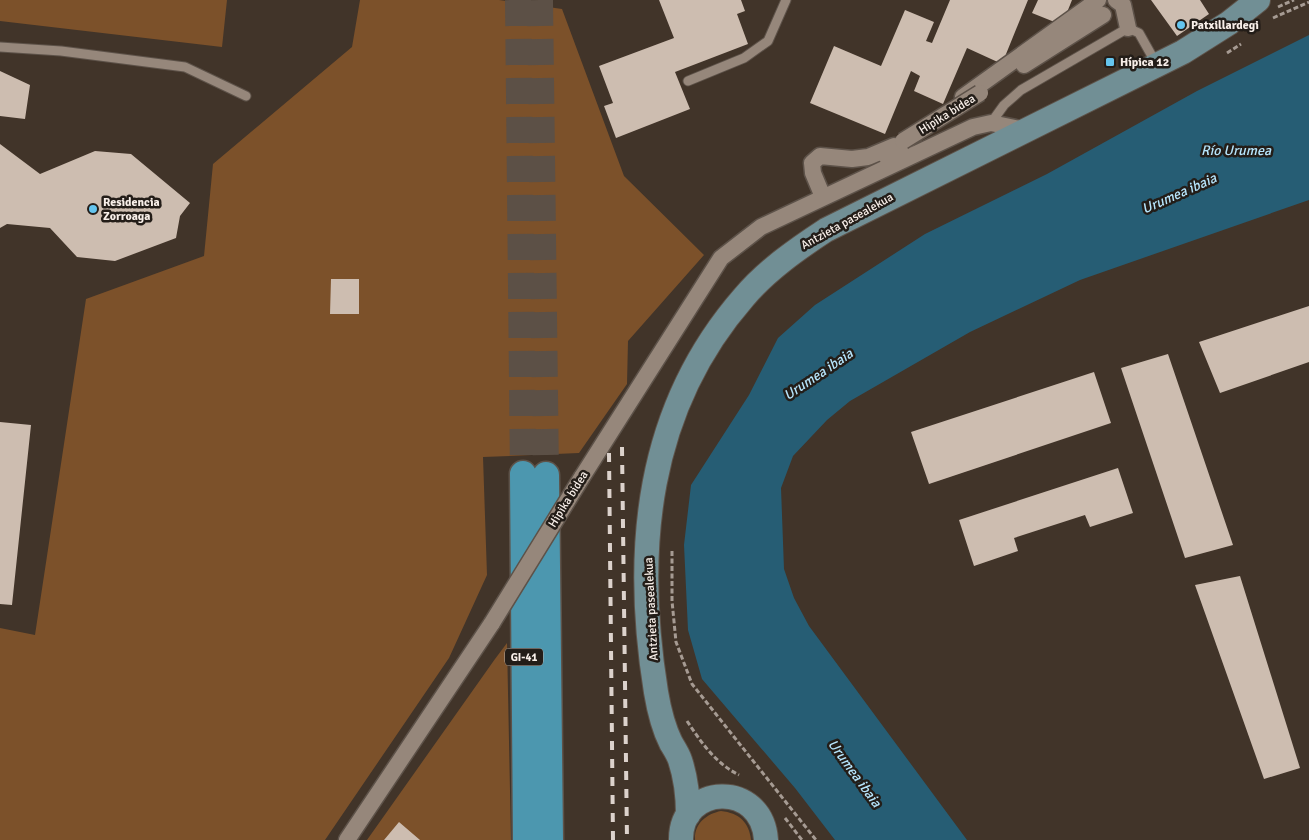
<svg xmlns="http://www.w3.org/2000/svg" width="1309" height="840" font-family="Signika,sans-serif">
<rect width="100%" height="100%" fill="#413429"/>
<path fill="#7c512a" d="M0 0H227L222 47 0 21Z
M360 0H499L562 9 624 176 704 255 628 341 627 384 579 453 483 457 487 575 449 658 325 840H0V628L35 635 86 299 204 256 213 164 352 47Z
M507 643 511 840H367L495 659Z
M721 811C739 813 749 822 751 840H695C694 824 706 814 721 811Z"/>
<path fill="#265d74" d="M1309 35V200L1080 280 970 332 850 401 827 420 793 456 781 488 784 569 794 598 809 626 967 840H835L795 788 702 679 688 630 684 545 691 485 749 395 778 338 815 305 925 234 1047 174 1197 91Z"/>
<path fill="#cdbdb0" d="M659 0H741L745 11 737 14 748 44 675 72 690 109 616 138 604 106 613 103 599 66 674 38Z
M950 0H1028L1002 64 967 48 943 104 914 91 920 76 911 71 885 134 810 103 834 46 881 66 905 10 934 22 926 41 932 43Z
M1038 0H1072L1062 25 1032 13Z
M1151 0H1200L1209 14 1177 36Z
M0 71 30 85 25 119 0 116Z
M0 144 40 174 95 151 131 154 190 203 180 216 176 238 115 261 77 257 50 228 7 224 0 228Z
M331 279H359V314H330Z
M1309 306V362L1220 393 1199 342Z
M1168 354 1233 545 1185 558 1121 368Z
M1094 372 1111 423 929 484 911 432Z
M0 422 31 425 12 605 0 604Z
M1118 468 1133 513 1090 527 1085 515 1014 538 1018 551 974 566 959 520Z
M1240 576 1300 768 1264 779 1195 585Z
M399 822 420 840H384Z"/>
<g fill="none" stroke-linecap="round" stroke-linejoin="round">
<path stroke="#5c5046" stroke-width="26" stroke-dasharray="26 13" stroke-linecap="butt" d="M518 0 523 474
M540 0 546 475"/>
<g stroke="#5d5249" stroke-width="11">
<path id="lane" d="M0 47 61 51 185 67 246 96
M688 81 744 58 768 41 786 0
M991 123 1004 105 1021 90 1128 28 1139 33 1157 65"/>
</g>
<g stroke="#5d5249" stroke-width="19">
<path id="street" d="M1116 0 1123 5 1128 28
M1024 65 1103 15
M963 97 1098 0
M886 156 914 135
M823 197 813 173 812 163 820 156 852 159 868 157 894 146
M582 477 721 258 761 227 973 127 991 123 1025 130
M347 840 492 623"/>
</g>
<g stroke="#5d5249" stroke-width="26">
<path id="secondary" d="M688 815C688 796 686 778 680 760 678 754 674 748 671 743 663 727 659 710 656 692 633 550 646 409 744 297 767 270 797 249 826 230L1183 52 1229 23 1258 0
M681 840C680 784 762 780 766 840"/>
</g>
<g stroke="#5d5249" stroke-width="29">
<path id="primary" d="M523 474 526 840
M546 475 550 840"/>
</g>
<path stroke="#a69b93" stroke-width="3" stroke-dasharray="5 2.5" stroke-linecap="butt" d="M1278 7 1294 0
M1273 18 1309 2
M1227 53 1241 44
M672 551V601L676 642 692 684 816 840
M687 721C701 742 715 763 739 775
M785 818 802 840"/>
<use href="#lane" stroke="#96877b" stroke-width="9"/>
<use href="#street" stroke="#96877b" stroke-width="16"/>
<use href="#secondary" stroke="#718f95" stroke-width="24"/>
<use href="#primary" stroke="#4c97af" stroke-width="26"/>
<path stroke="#dcd2cc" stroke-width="4" stroke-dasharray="9 9" stroke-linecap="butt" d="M622 447 627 840
M609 453 613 840"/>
<g stroke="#5d5249" stroke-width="19" stroke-linecap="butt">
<path id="street-bridge" d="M903 141 980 93
M492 623 582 477"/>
</g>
<use href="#street-bridge" stroke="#96877b" stroke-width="16"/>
</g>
<g fill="#65c5ee" stroke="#231d18" stroke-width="2">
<circle cx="1181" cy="25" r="5"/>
<rect x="1105" y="57" width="10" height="10" rx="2.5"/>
<circle cx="93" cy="209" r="5"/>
</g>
<g text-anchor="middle" stroke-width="5" stroke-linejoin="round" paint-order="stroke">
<rect fill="#231d18" stroke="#b8b0aa" stroke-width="1" x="505" y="648.5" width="38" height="17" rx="4"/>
<g font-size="11" font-weight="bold" fill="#f8efe9">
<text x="524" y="661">GI-41</text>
</g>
<g font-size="12" font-weight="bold" fill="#f8efe9" stroke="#231d18" text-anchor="start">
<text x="1191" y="29">Patxillardegi</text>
<text x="1120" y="66">Hípica 12</text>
<text x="103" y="206">Residencia<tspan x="103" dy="14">Zorroaga</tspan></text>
</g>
<g font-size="12" fill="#f8efe9" stroke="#231d18">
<text transform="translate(947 114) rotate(-32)" y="4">Hipika bidea</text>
<text transform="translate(847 221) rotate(-29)" y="4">Antzieta pasealekua</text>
<text transform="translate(568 499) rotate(-58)" y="4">Hipika bidea</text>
<text transform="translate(651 609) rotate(-93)" y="4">Antzieta pasealekua</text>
</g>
<g font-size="14" font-style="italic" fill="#b6e5fc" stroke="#231d18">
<text x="1236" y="155">Río Urumea</text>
<text transform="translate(1179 193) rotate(-24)" y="5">Urumea ibaia</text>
<text transform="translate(818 374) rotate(-34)" y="5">Urumea ibaia</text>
<text transform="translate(855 773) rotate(54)" y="5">Urumea ibaia</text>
</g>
</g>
</svg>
